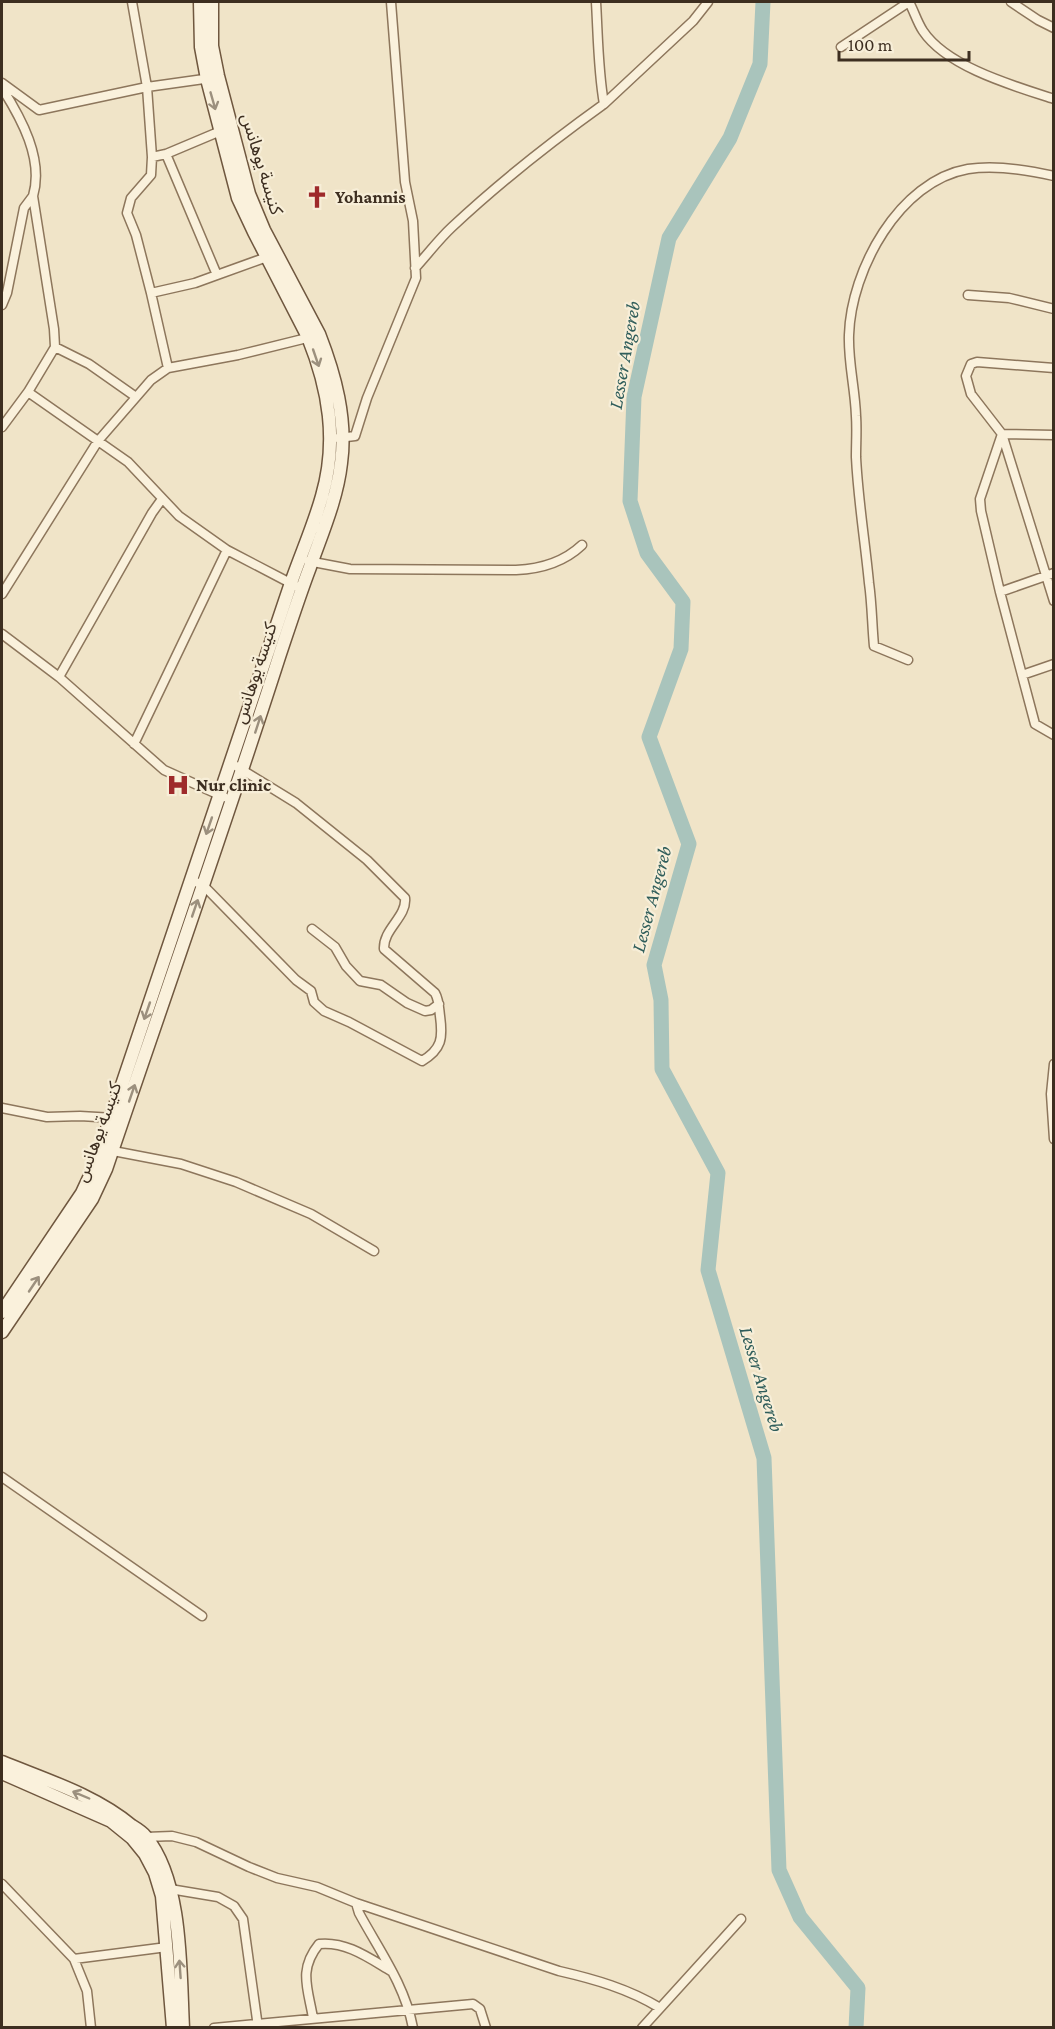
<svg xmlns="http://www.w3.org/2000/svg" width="1055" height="2029" font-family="'Crimson Pro','Noto Sans Arabic',serif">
<rect width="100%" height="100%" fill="#f0e4c8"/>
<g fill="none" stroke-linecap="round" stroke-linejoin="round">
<path stroke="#a9c4bc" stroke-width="15" d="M763 2 760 64 730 138 669 238 634 397 630 501 647 553 683 602 681 649 649 737 689 844 654 965 661 1000 662 1069 718 1173 708 1270 764 1458 779 1870 800 1917 858 1988 856 2028"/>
<g stroke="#8d765c" stroke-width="11">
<path id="street" d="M132 2 147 87 152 157 151 175 131 198 127 213 136 235 151 293 168 368
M1011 2 1038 20 1054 28
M841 47 909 2C914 11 917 22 923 31 947 67 1014 86 1054 99
M2 83 39 110 147 87 211 78
M2 88C21 118 44 159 33 196L54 329 55 347 28 392 2 427
M604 104 693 21 708 2
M152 157 166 154 223 130
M415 268C427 255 439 239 452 227 500 182 551 142 604 104 598 70 598 35 596 2
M217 275 267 257
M151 293 195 283 217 275 166 154
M968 295 1009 298 1054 309
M2 305 7 293 24 208 33 196
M55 347 89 364 136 397
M1054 368 977 362 971 364 966 376 971 394 1002 434 1054 601
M28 392 128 462 179 516 227 550 296 586
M1002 434 980 499 981 511 1000 592 1035 724 1054 735
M1002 434 1054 435
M338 438 355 436 367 398 416 278 413 221 405 182 391 2
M308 561 350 569 516 570C540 569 564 562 582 545
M1000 592 1054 573
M2 594 98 441 151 380 168 368 238 355 311 337
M2 634 59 677 164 770 224 797
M908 660 874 646C872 625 872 604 869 583 865 541 858 499 856 457 856 443 857 429 856 416 855 388 848 362 849 335 851 270 899 181 968 169 994 165 1028 170 1054 176
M1022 675 1054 664
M59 677 152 513 162 499
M134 744 227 550
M191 880 203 885 296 980 311 991 314 1002 324 1011 349 1022 422 1061C442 1049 443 1038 440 1016 439 1008 439 1000 435 993L384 949C383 929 407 917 405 898L367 860 296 803 231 763
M312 929 335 947 346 966 360 981 381 985 407 1003 425 1011 431 1010 439 1004
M1054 1064 1051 1094 1054 1139
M2 1108 47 1117 80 1116 114 1118
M108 1150 181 1164 236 1182 311 1214 374 1251
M2 1477 202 1616
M146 1837 172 1836 196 1842 249 1867 277 1878 317 1887 356 1903 359 1913C379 1950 405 1985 413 2028
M2 1884 74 1959 87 1991 91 2028
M170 1889 218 1897 234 1906 243 1919 258 2027
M356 1903 559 1971C594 1979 629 1989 660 2008
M74 1959 167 1947
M313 2018C308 1988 298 1970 319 1944 346 1941 369 1958 391 1971
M214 2028 473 2004 480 2009 486 2028
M642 2028 741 1919"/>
</g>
<g stroke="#6f573f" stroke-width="15">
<path id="secondary" d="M2 1312 82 1193 95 1165 291 583C301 554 314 525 322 496 338 441 329 389 308 337L254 232 238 198 207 79 201 47 200 2
M2 1332 92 1199 106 1169C164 998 224 828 279 657 289 627 299 596 310 567 322 533 337 499 341 463 347 419 335 375 319 334L264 230 249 194 218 76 212 46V2
M2 1762C46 1780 95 1795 132 1826 137 1829 143 1833 146 1837 183 1882 180 1972 183 2028
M2 1773 111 1821 132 1838 145 1854 155 1873 162 1896 173 2028"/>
</g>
<use href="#street" stroke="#faf1dc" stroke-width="8"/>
<use href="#secondary" stroke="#faf1dc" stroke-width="12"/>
</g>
<defs><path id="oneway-shaft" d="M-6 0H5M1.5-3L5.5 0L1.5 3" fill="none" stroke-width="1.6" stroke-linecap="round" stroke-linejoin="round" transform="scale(1.5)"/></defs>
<g stroke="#9c907e">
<use href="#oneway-shaft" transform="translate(213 101) rotate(74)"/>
<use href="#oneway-shaft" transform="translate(316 358) rotate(71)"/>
<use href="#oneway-shaft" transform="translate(258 724) rotate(-72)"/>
<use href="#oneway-shaft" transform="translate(209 826) rotate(109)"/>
<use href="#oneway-shaft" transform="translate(195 908) rotate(-71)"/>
<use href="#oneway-shaft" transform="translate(147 1011) rotate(109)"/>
<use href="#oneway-shaft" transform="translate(132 1093) rotate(-71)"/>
<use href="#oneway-shaft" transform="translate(34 1284) rotate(-56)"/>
<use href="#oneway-shaft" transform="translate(81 1795) rotate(-157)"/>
<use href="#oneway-shaft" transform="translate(180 1969) rotate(-94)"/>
</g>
<defs>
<g id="church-bare" transform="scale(1.8)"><path d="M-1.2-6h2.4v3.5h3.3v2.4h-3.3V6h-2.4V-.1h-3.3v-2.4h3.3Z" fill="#9e2a2b" stroke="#f7eed8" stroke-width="2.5" paint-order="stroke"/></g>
<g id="hospital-bare" transform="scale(1.8)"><path d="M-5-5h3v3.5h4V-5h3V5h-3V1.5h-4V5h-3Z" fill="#9e2a2b" stroke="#f7eed8" stroke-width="2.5" paint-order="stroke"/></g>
</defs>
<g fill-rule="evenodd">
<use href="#church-bare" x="317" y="197"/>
<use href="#hospital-bare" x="178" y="785"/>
</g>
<g text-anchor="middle" stroke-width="4.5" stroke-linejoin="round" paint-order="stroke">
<g font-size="18" fill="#3d2e20" stroke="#f7eed8">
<text transform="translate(262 164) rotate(73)" y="6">كنيسة يوهانس</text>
<text transform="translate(255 673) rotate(-72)" y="6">كنيسة يوهانس</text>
<text transform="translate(98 1132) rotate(-70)" y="6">كنيسة يوهانس</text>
</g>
<g font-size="18" font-weight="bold" fill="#3d2e20" stroke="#f7eed8" text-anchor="start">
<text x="335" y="203">Yohannis</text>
<text x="196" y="791">Nur clinic</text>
</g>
<g font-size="20" font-style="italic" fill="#2f5d5a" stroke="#f7eed8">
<text transform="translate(624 355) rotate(-80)" y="7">Lesser Angereb</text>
<text transform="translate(651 899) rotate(-75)" y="7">Lesser Angereb</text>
<text transform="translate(762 1379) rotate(73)" y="7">Lesser Angereb</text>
</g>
</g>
<rect width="1055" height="2029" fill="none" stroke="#3d2e20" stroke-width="6"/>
<path d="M839 51v9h130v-9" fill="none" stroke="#3d2e20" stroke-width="3"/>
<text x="848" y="51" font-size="18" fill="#3d2e20" stroke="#f7eed8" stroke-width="4.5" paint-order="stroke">100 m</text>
</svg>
